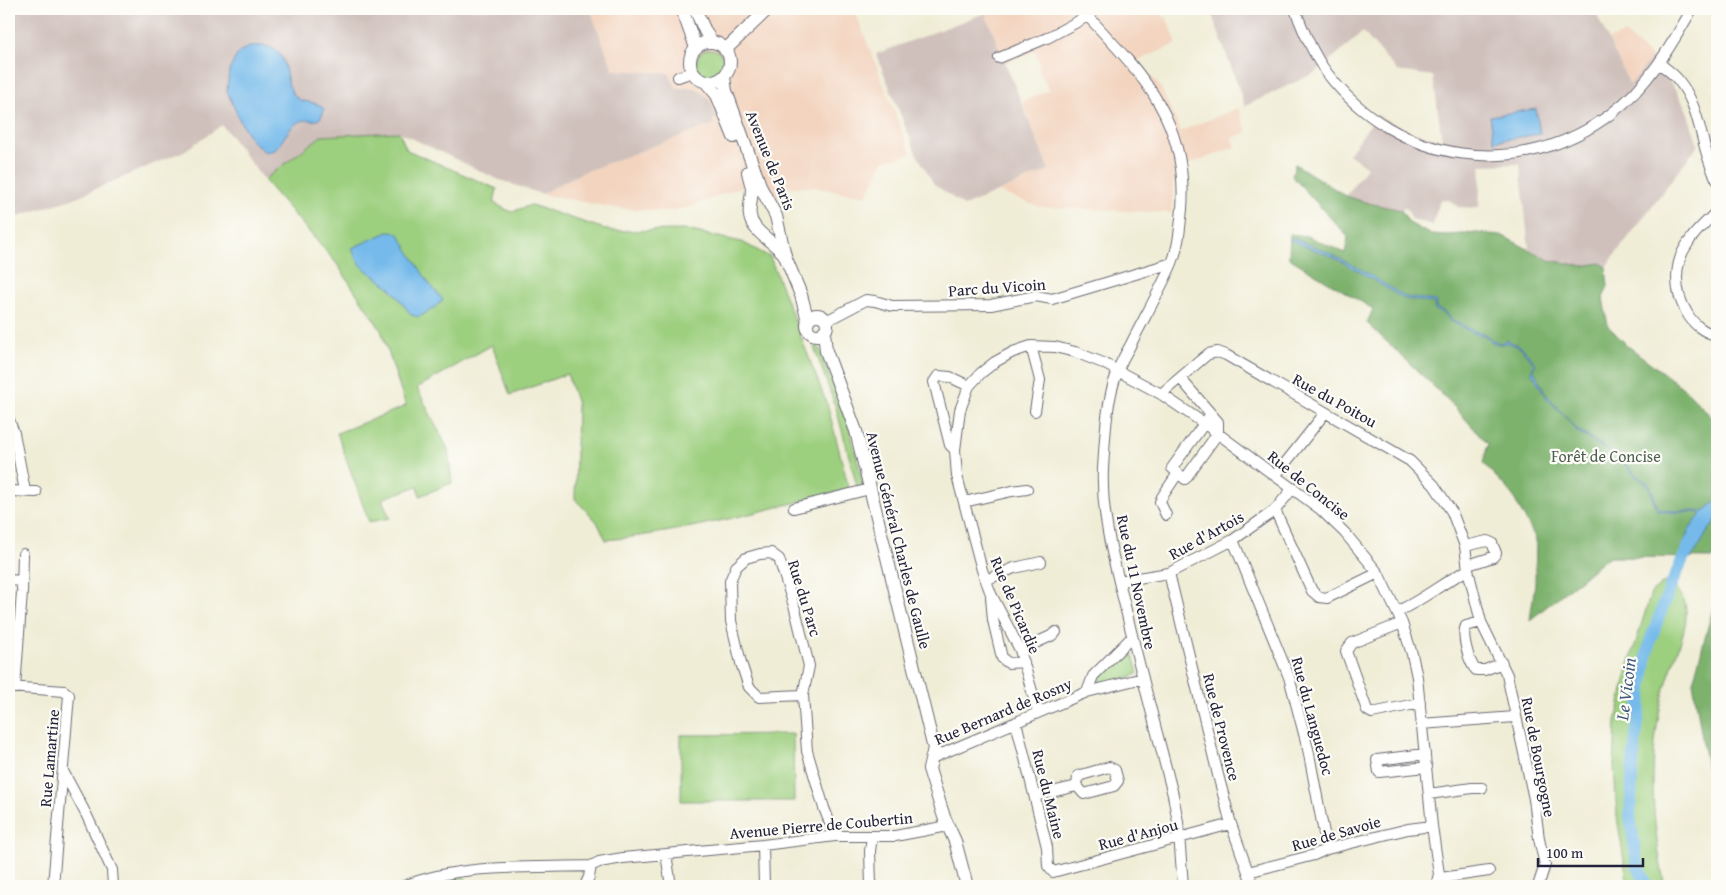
<svg xmlns="http://www.w3.org/2000/svg" width="1726" height="895" font-family="'Gentium Book Plus',serif">
<rect width="100%" height="100%" fill="#fdfcf7"/>
<filter id="ink" filterUnits="userSpaceOnUse"><feTurbulence type="fractalNoise" baseFrequency=".02" numOctaves="2"/><feDisplacementMap in="SourceGraphic" scale="10" xChannelSelector="R" yChannelSelector="G"/><feConvolveMatrix kernelMatrix="1 2 1 2 8 2 1 2 1" color-interpolation-filters="sRGB"/></filter>
<filter id="wash" filterUnits="userSpaceOnUse"><feTurbulence type="fractalNoise" baseFrequency=".0096" numOctaves="4" result="noise"/><feDisplacementMap in="SourceGraphic" scale="20" xChannelSelector="R" yChannelSelector="G"/><feGaussianBlur stdDeviation="1.12" result="paint"/><feColorMatrix in="noise" values="0 0 0 0 0 0 0 0 0 0 0 0 0 0 0 0 0 1.4 0 .05"/><feComposite in="paint" operator="in"/></filter>
<g filter="url(#wash)">
<rect width="100%" height="100%" fill="#f0edd7"/>
<path fill="#f3d4bf" d="M590 9H854L911 154 884 161 866 196 813 187H783L777 198 743 186 690 207 667 211 615 208 541 194 581 173 714 124 712 120 683 87 676 88 667 74 613 70Z
M983 9H1159L1163 17 1166 16 1177 44 1137 61 1160 86 1181 131 1238 108 1247 132 1232 138 1235 147 1174 170 1172 213 1040 207 998 192 1049 170 1022 102 1049 90 1038 69 1040 64 1035 51 1005 62Z
M1625 33 1652 58 1631 86 1609 40Z"/>
<path fill="#cfc0bb" d="M9 9H590L613 70 669 73 676 88H692L700 91 706 96 710 101 717 118 712 120 714 124 581 173 541 194 497 179 399 132 321 136 264 180 222 125 184 151 72 199 9 219Z
M1210 9H1594L1630 85 1652 58 1677 92 1687 111 1698 145 1606 267 1601 263 1583 266 1549 260 1529 249 1520 164 1481 165 1479 208 1458 207 1449 200H1440L1432 225 1412 219 1406 207 1401 210 1368 203 1346 196 1367 167 1349 154 1377 115 1407 131 1442 140 1433 76 1397 71 1363 32 1315 73 1245 106Z
M985 13 1049 170 964 206 934 184 916 153 876 54Z"/>
<path fill="#9ccf7e" stroke="#5f785c" d="M696 63a14 14 0 1 1 28 0a14 14 0 1 1-28 0Z
M399 132 407 150 497 189 494 203 511 212 531 205 611 231 686 230 742 242 770 257 828 407 849 489C768 509 689 532 606 540L597 522 575 499 577 404 567 374 510 395 492 345 417 388 448 449 452 483 420 496 418 486 382 499 390 518 369 522 337 433 406 406 381 330 337 264 264 180 321 136Z
M818 345 851 433 862 479 863 486 858 490 836 408 814 347Z
M1664 582C1677 587 1685 596 1686 610 1687 626 1680 643 1675 658 1668 678 1661 699 1658 720 1649 775 1653 832 1665 886H1628L1617 817 1614 765 1616 721 1628 668 1651 593Z
M1124 649H1128L1132 651 1138 673 1134 676 1101 684 1098 680V676Z
M793 734 794 801H681V735Z
M463 876 466 879 468 886H411L437 879Z"/>
<path fill="#7db26d" stroke="#506a54" d="M1295 164 1346 196 1368 203 1401 210 1409 223 1430 234 1449 235 1477 233 1501 235 1549 260 1583 266 1601 263 1606 267 1608 286 1603 298 1608 326 1628 346 1687 391 1717 423V558L1608 557 1530 620 1535 583 1536 539 1511 493 1483 463 1488 444 1449 401 1367 323 1373 309 1289 258 1290 234 1307 236 1345 253 1348 237 1292 176Z
M1717 593V812L1709 782 1693 682Z"/>
<path fill="#74baeb" stroke="#4b6e93" d="M253 46C258 46 265 45 269 47 292 55 281 83 296 97 304 105 316 99 324 109 320 128 311 116 299 122 289 126 283 142 275 150L265 152 253 142 241 123 227 91 229 71 237 55 242 50Z
M1536 109 1540 134 1494 141 1490 116Z
M388 232 398 233 428 282 443 300 434 308 419 317 411 315C405 307 399 298 392 290 375 273 360 273 352 248Z
M1292 238 1325 251 1362 270 1405 297 1436 301V308L1446 313 1451 320 1476 332 1483 333 1492 340 1501 343 1506 340 1522 347 1536 364 1533 369 1546 394 1577 430 1620 457 1635 474 1650 485 1658 508C1664 512 1694 511 1704 511L1717 501V519L1707 533 1691 559 1680 554 1689 530 1702 513C1689 511 1666 514 1657 510L1649 486 1634 475 1619 458 1576 431 1568 420 1547 398 1531 371 1534 364 1521 348 1508 343 1499 344 1492 342 1483 335 1475 334 1450 321 1445 314 1435 310 1434 303 1405 299 1401 297 1362 273 1333 257 1290 240Z"/>
<g fill="none" stroke-linecap="round" stroke-linejoin="round">
<path stroke="#74baeb" stroke-width="12" d="M1647 886 1637 864 1630 816 1633 763 1644 672 1650 641 1671 585 1691 541"/>
</g>
</g>
<g filter="url(#ink)">
<g fill="none" stroke-linecap="round" stroke-linejoin="round">
<g stroke="#6a6972" stroke-width="12">
<path id="minor" d="M1081 9C1138 70 1189 118 1182 209 1180 227 1179 246 1172 263 1160 291 1144 318 1130 346 1125 355 1120 363 1117 373 1106 402 1105 438 1103 469 1101 516 1114 561 1125 606 1140 670 1157 732 1173 795L1178 822 1183 886
M1295 9C1303 31 1313 54 1327 73 1396 164 1521 183 1612 113 1647 87 1671 46 1692 9
M999 58 1047 38 1088 16
M1659 63C1666 69 1674 74 1679 81 1702 109 1700 149 1717 180
M678 77 692 72
M1717 211C1708 221 1695 231 1688 243 1673 264 1674 292 1687 313 1693 324 1704 333 1717 335
M826 321 866 300 875 301 892 306 991 305 1036 296 1052 299 1172 263
M1031 346 1040 380 1035 411
M1180 378 1218 422V433L1185 479 1172 468 1211 414
M1161 394 1208 354 1218 352 1226 355 1410 461 1434 485 1452 512 1465 546 1468 570 1481 622
M9 420 14 433 25 491
M954 449 950 445 934 382 938 376 950 377 969 386
M1275 476 1325 413
M9 491 36 492
M964 502 1012 491 1027 489
M794 508 870 489
M1275 510 1312 591 1319 597 1327 598 1378 573
M1166 515 1160 502 1162 497 1178 473
M1233 540 1289 677 1308 749 1327 849
M1465 546 1487 541 1492 543 1496 553 1493 557 1468 565
M1169 573 1218 775 1231 824 1253 886
M9 580 22 581
M986 580 1014 568 1041 562
M1119 581 1169 573 1233 540 1275 510 1293 488
M991 597 993 620 1002 658 1008 663 1024 662
M1398 611C1423 600 1443 582 1468 570
M1402 623 1352 643 1346 651 1367 710 1372 713 1420 703
M1020 650 1051 636 1056 632
M1502 663 1485 670H1476C1469 663 1461 635 1466 626L1481 622 1507 675 1534 799 1539 839 1545 865 1538 886
M9 687 64 691 69 695 53 886
M15 688 22 592 23 554
M1087 692 1093 676 1132 637
M803 695 759 697 749 687 741 663 731 621 730 581 736 567 746 558 760 554 771 553 779 559 795 609 809 666 803 695 807 751 824 808 835 836
M1038 712 1020 650 991 594 982 570 957 476 955 450 960 410 969 386 981 373 995 362 1013 352 1031 346 1055 347 1075 352 1103 363 1161 394 1205 424 1320 509 1345 533 1378 573 1402 623 1412 654 1417 677 1432 826 1439 874 1436 886
M1016 722 1047 847 1048 866 1053 872 1231 824
M1421 724 1515 717
M1425 754 1377 760 1379 772 1427 767
M932 758 1087 692 1143 678
M1109 767 1115 770 1118 781 1114 786 1084 794 1077 786 1078 776Z
M63 771 87 816 112 870 113 886
M1429 794 1472 788H1482
M1035 796 1077 786
M763 845 764 886
M666 854 671 886
M1248 872 1314 855 1327 849 1408 829 1432 826
M1441 878 1489 871
M404 886C461 863 531 868 591 866L599 862 623 858 763 845 835 836H895L948 826
M585 886 589 877 591 866
M871 886 870 851 872 836"/>
</g>
<g stroke="#6a6972" stroke-width="14">
<path id="major" d="M682 9 696 48
M695 9 705 31 712 42
M690 62a20 20 0 1 1 40 0a20 20 0 1 1-40 0Z
M725 50 768 9
M724 77 726 91 761 188 776 216 785 256 801 295 808 321
M706 82 717 95 734 137
M748 172C749 177 751 183 752 188 752 202 745 215 755 227 763 238 776 244 785 255
M807 325a10 10 0 1 1 20 0a10 10 0 1 1-20 0Z
M824 331 826 351 856 431 932 741 934 748 929 769 944 817 955 841 967 886"/>
</g>
<use href="#minor" stroke="#fff" stroke-width="10"/>
<use href="#major" stroke="#fff" stroke-width="12"/>
</g>
</g>
<g text-anchor="middle" stroke-width="4.5" stroke-linejoin="round" paint-order="stroke">
<g font-size="16" fill="#22223b" stroke="#fdfcf7">
<text transform="translate(771 160) rotate(68)" y="6">Avenue de Paris</text>
<text transform="translate(997 287) rotate(-4)" y="6">Parc du Vicoin</text>
<text transform="translate(1335 400) rotate(29)" y="6">Rue du Poitou</text>
<text transform="translate(1309 485) rotate(39)" y="6">Rue de Concise</text>
<text transform="translate(1206 535) rotate(-29)" y="6">Rue d'Artois</text>
<text transform="translate(899 540) rotate(76)" y="6">Avenue Général Charles de Gaulle</text>
<text transform="translate(1137 582) rotate(78)" y="6">Rue du 11 Novembre</text>
<text transform="translate(805 598) rotate(73)" y="6">Rue du Parc</text>
<text transform="translate(1016 605) rotate(67)" y="6">Rue de Picardie</text>
<text transform="translate(1003 711) rotate(-23)" y="6">Rue Bernard de Rosny</text>
<text transform="translate(1313 716) rotate(75)" y="6">Rue du Languedoc</text>
<text transform="translate(1222 727) rotate(76)" y="6">Rue de Provence</text>
<text transform="translate(1539 757) rotate(79)" y="6">Rue de Bourgogne</text>
<text transform="translate(49 758) rotate(-85)" y="6">Rue Lamartine</text>
<text transform="translate(1049 794) rotate(76)" y="6">Rue du Maine</text>
<text transform="translate(821 825) rotate(-5)" y="6">Avenue Pierre de Coubertin</text>
<text transform="translate(1336 833) rotate(-16)" y="6">Rue de Savoie</text>
<text transform="translate(1138 834) rotate(-15)" y="6">Rue d'Anjou</text>
</g>
<g font-size="16" fill="#4d5f52" stroke="#fdfcf7">
<text x="1606" y="462">Forêt de Concise</text>
</g>
<g font-size="18" font-style="italic" fill="#3f5779" stroke="#fdfcf7">
<text transform="translate(1626 689) rotate(-83)" y="6">Le Vicoin</text>
</g>
</g>
<rect width="1726" height="895" fill="none" stroke="#fdfcf7" stroke-width="30"/>
<path d="M1538 858v8h105v-8" fill="none" stroke="#22223b" stroke-width="2.5"/>
<text x="1546" y="858" font-size="15" fill="#22223b" stroke="#fdfcf7" stroke-width="4" paint-order="stroke">100 m</text>
</svg>
